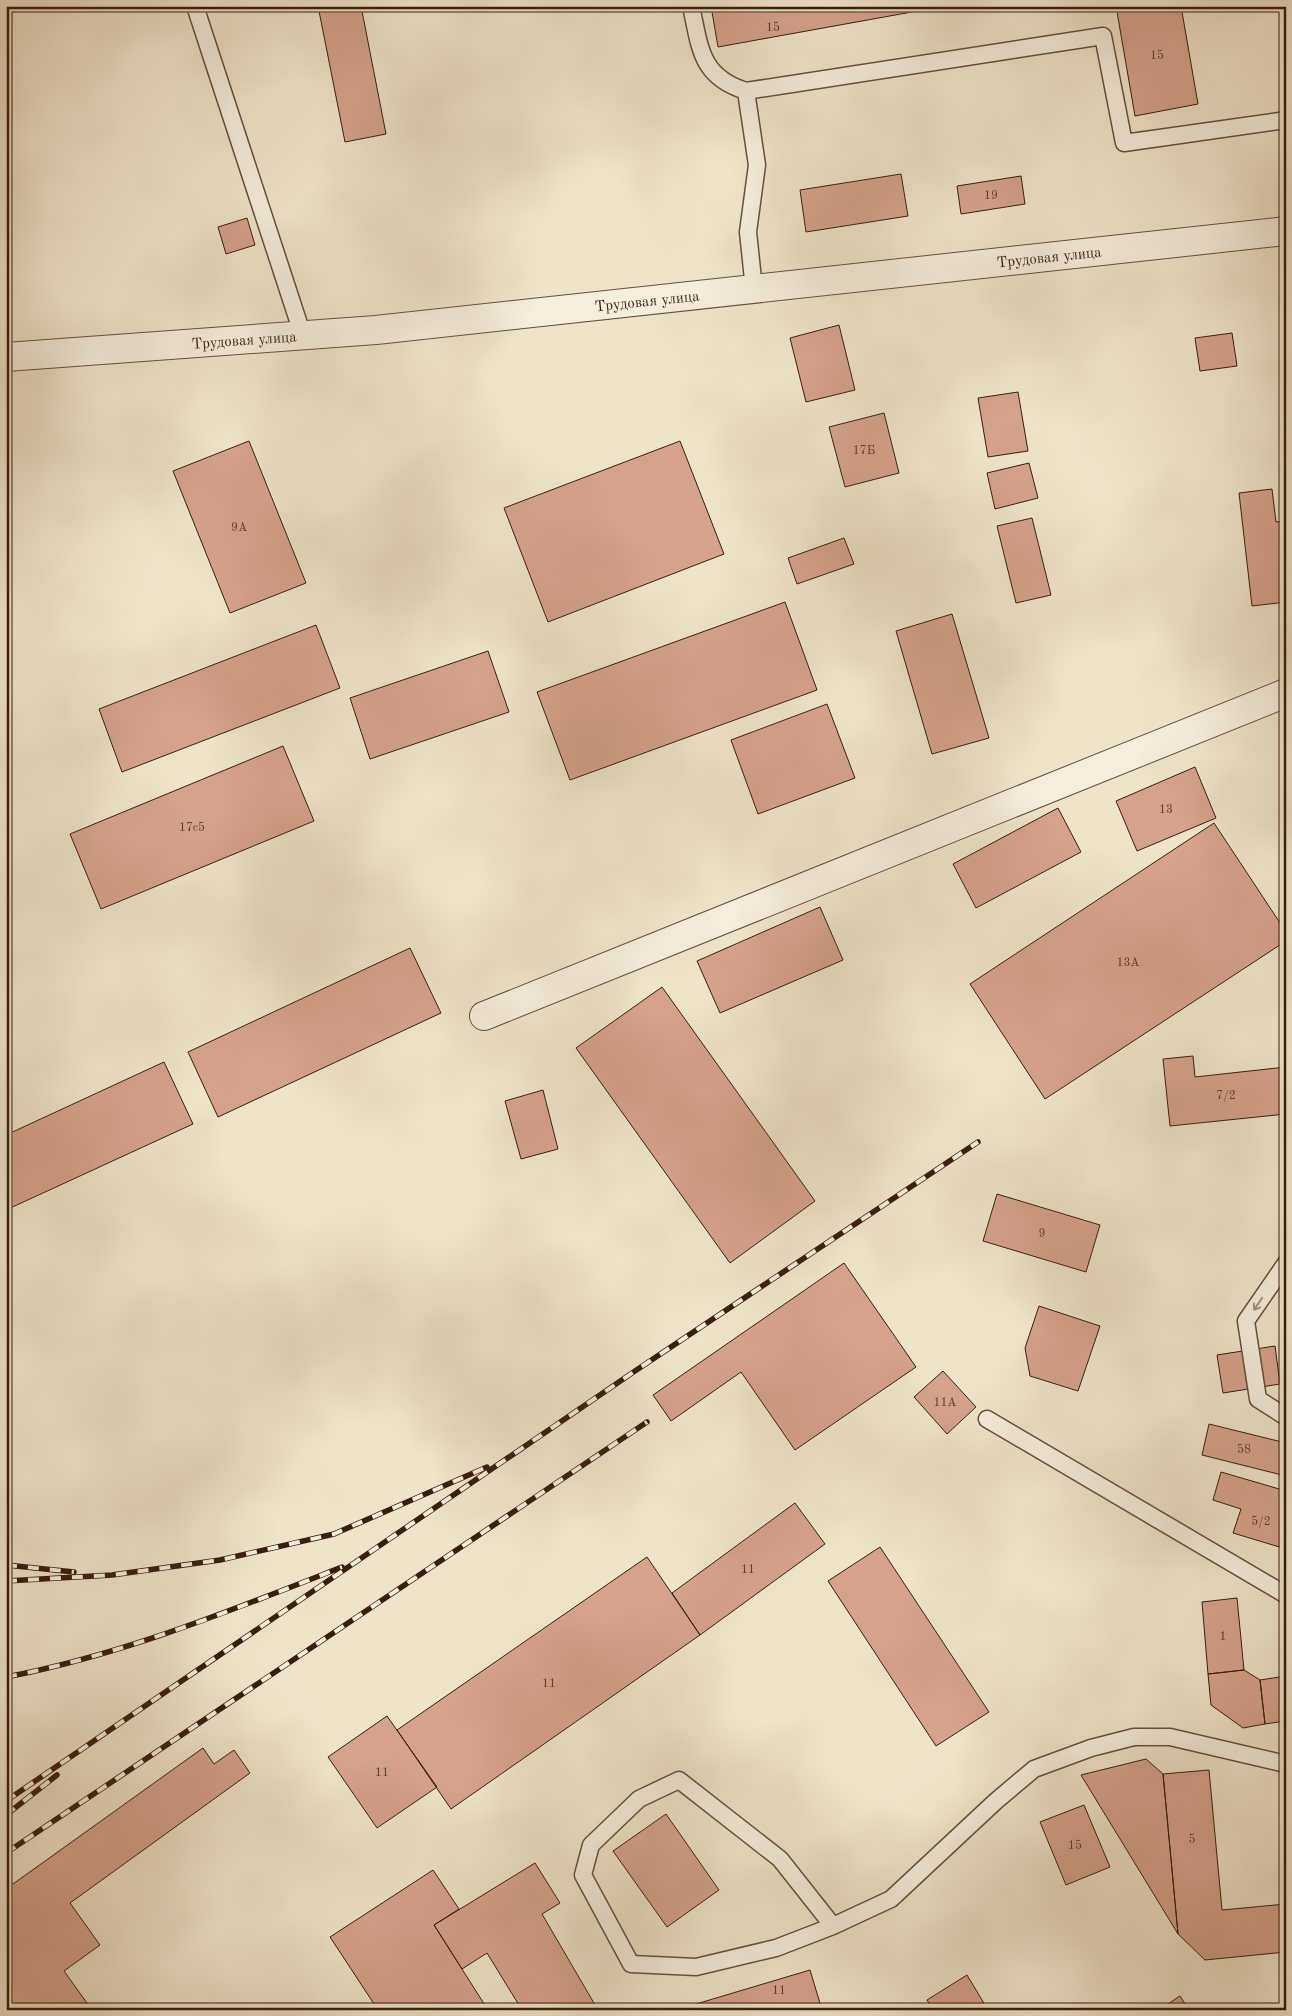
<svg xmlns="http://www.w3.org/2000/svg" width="1292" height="2016" font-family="'Old Standard TT',serif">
<rect width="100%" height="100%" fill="#efe4ca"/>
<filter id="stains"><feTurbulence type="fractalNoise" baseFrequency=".004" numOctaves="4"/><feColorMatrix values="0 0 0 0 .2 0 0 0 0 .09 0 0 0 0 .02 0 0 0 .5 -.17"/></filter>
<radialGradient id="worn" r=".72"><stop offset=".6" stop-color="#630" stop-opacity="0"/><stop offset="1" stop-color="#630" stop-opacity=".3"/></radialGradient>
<path fill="#d5a28c" stroke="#391d0d" d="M318 6H361L386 134 345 142Z
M711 6H945L718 47Z
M1116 6H1181L1198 104 1135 116Z
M901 174 908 216 806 232 800 190Z
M1021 176 1025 204 961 214 957 186Z
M247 218 255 245 226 254 218 227Z
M839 325 855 390 806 402 790 338Z
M1232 333 1237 366 1200 371 1195 338Z
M1018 392 1028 451 988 457 978 398Z
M884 413 899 473 845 487 829 427Z
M249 441 306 583 230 613 173 471Z
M680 441 724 554 548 622 504 508Z
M1029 463 1038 498 995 509 987 473Z
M1272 489 1276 522 1283 521 1286 545V566H1282L1286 602 1252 606 1239 493Z
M1032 518 1051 595 1016 603 997 526Z
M844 538 854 564 797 584 788 558Z
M785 602 817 690 570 780 537 692Z
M952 614 989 738 932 754 896 631Z
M316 625 340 688 122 772 99 709Z
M488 651 509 712 370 759 350 698Z
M827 704 855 778 758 814 731 740Z
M283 746 314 821 101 909 70 834Z
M1195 767 1216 818 1137 851 1116 801Z
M1058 808 1081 852 976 908 953 864Z
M1214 823 1286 932V941L1045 1099 970 984Z
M820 907 843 960 720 1013 697 961Z
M410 948 441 1013 218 1117 188 1052Z
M662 987 815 1201 730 1263 576 1048Z
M1193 1056 1195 1077 1286 1067V1114L1170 1126 1163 1059Z
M164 1062 193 1124 6 1210V1135Z
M543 1090 558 1149 521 1159 505 1101Z
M997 1194 1100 1225 1086 1272 983 1241Z
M844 1263 916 1367 795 1450 741 1372 671 1421 653 1395Z
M1039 1306 1100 1326 1078 1391 1030 1376 1025 1348Z
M1275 1346 1280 1384 1223 1393 1217 1355Z
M943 1371 976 1407 947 1434 914 1397Z
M1209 1424 1286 1443V1476L1202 1455Z
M1221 1472 1286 1491V1549L1233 1533 1241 1509 1213 1500Z
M795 1503 825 1544 700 1635 672 1593Z
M880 1547 989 1712 936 1746 828 1581Z
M647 1557 700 1635 451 1809 397 1730Z
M1237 1598 1244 1670 1208 1674 1202 1602Z
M1244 1670 1260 1680 1265 1724 1243 1728 1211 1705 1208 1674Z
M1286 1676V1721L1265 1724 1260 1680Z
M387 1716 437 1787 377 1828 328 1757Z
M203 1748 214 1764 234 1750 250 1773 70 1903 100 1945 64 1971 92 2010H6V1889Z
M1146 1759 1163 1774 1178 1934 1081 1775Z
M1209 1770 1222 1910 1286 1904V1952L1205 1960 1178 1934 1163 1774Z
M1084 1805 1110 1867 1066 1885 1040 1822Z
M666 1814 719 1890 667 1927 613 1851Z
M535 1863 560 1903 542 1914 598 2010H522L487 1953 462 1969 434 1925Z
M433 1870 459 1909 434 1925 488 2010H378L330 1937Z
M810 1970 822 2010H676Z
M967 1975 988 2010H933L927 2000Z
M1180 1996 1189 2010H1159Z"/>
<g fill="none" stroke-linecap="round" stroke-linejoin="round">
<g stroke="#664f3c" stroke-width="19">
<path id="service" d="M195 6 303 336
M691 6C700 47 700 77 746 91
M754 289 748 232 757 165 746 91 1103 36 1124 143 1286 120
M1286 1263 1246 1321 1258 1399 1286 1417
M987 1419 1286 1595
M833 1926 780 1859 679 1780 639 1799 591 1845 583 1875 631 1964 696 1967 776 1948 833 1926 891 1899 996 1801 1034 1769 1091 1748 1134 1737H1170L1286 1764"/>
</g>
<g stroke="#664f3c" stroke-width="30">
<path id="minor" d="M6 357 376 330 1286 231
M484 1016 1286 693"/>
</g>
<use href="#service" stroke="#f5eddd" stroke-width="16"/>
<use href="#minor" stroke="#f5eddd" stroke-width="28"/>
<g stroke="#391d0d" stroke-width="5.5">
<path id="rail" d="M6 1565 74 1572
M6 1581 112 1575 220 1560 334 1534 487 1467
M6 1677C122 1655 232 1610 342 1567
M6 1801 635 1371 978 1142
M6 1815 57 1775
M6 1853 647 1422"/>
</g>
<use href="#rail" stroke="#f5eddd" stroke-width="4" stroke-dasharray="11" stroke-linecap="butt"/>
</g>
<defs><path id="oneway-shaft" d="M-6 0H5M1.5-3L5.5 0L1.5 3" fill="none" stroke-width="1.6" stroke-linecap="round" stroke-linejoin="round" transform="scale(1.25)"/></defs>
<use stroke="#a08f7f" href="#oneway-shaft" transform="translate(1258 1304) rotate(124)"/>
<g text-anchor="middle" stroke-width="5" stroke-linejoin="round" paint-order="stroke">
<g font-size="12" fill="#603e2d">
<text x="773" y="31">15</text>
<text x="1157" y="59">15</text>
<text x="991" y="199">19</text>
<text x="864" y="454">17Б</text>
<text x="239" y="531">9А</text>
<text x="1166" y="813">13</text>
<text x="192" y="831">17с5</text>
<text x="1128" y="966">13А</text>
<text x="1226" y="1099">7/2</text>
<text x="1042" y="1237">9</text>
<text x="945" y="1406">11А</text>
<text x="1244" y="1453">58</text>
<text x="1261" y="1525">5/2</text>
<text x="748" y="1573">11</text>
<text x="1223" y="1640">1</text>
<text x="549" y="1687">11</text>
<text x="382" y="1776">11</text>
<text x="1192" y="1843">5</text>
<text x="1075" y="1849">15</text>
<text x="779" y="1994">11</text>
</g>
<g font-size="15" fill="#391d0d" stroke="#f5eddd">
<text transform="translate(1049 257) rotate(-6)" y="5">Трудовая улица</text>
<text transform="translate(647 301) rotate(-6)" y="5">Трудовая улица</text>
<text transform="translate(244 340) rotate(-4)" y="5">Трудовая улица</text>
</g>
</g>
<rect width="1292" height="2016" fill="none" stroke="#efe4ca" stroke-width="25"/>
<rect x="8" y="8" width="1277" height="2001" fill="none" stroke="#391d0d" stroke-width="2.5"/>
<rect x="12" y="12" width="1267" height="1991" fill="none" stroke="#391d0d"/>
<rect width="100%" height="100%" filter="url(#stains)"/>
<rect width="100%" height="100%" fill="url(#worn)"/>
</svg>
